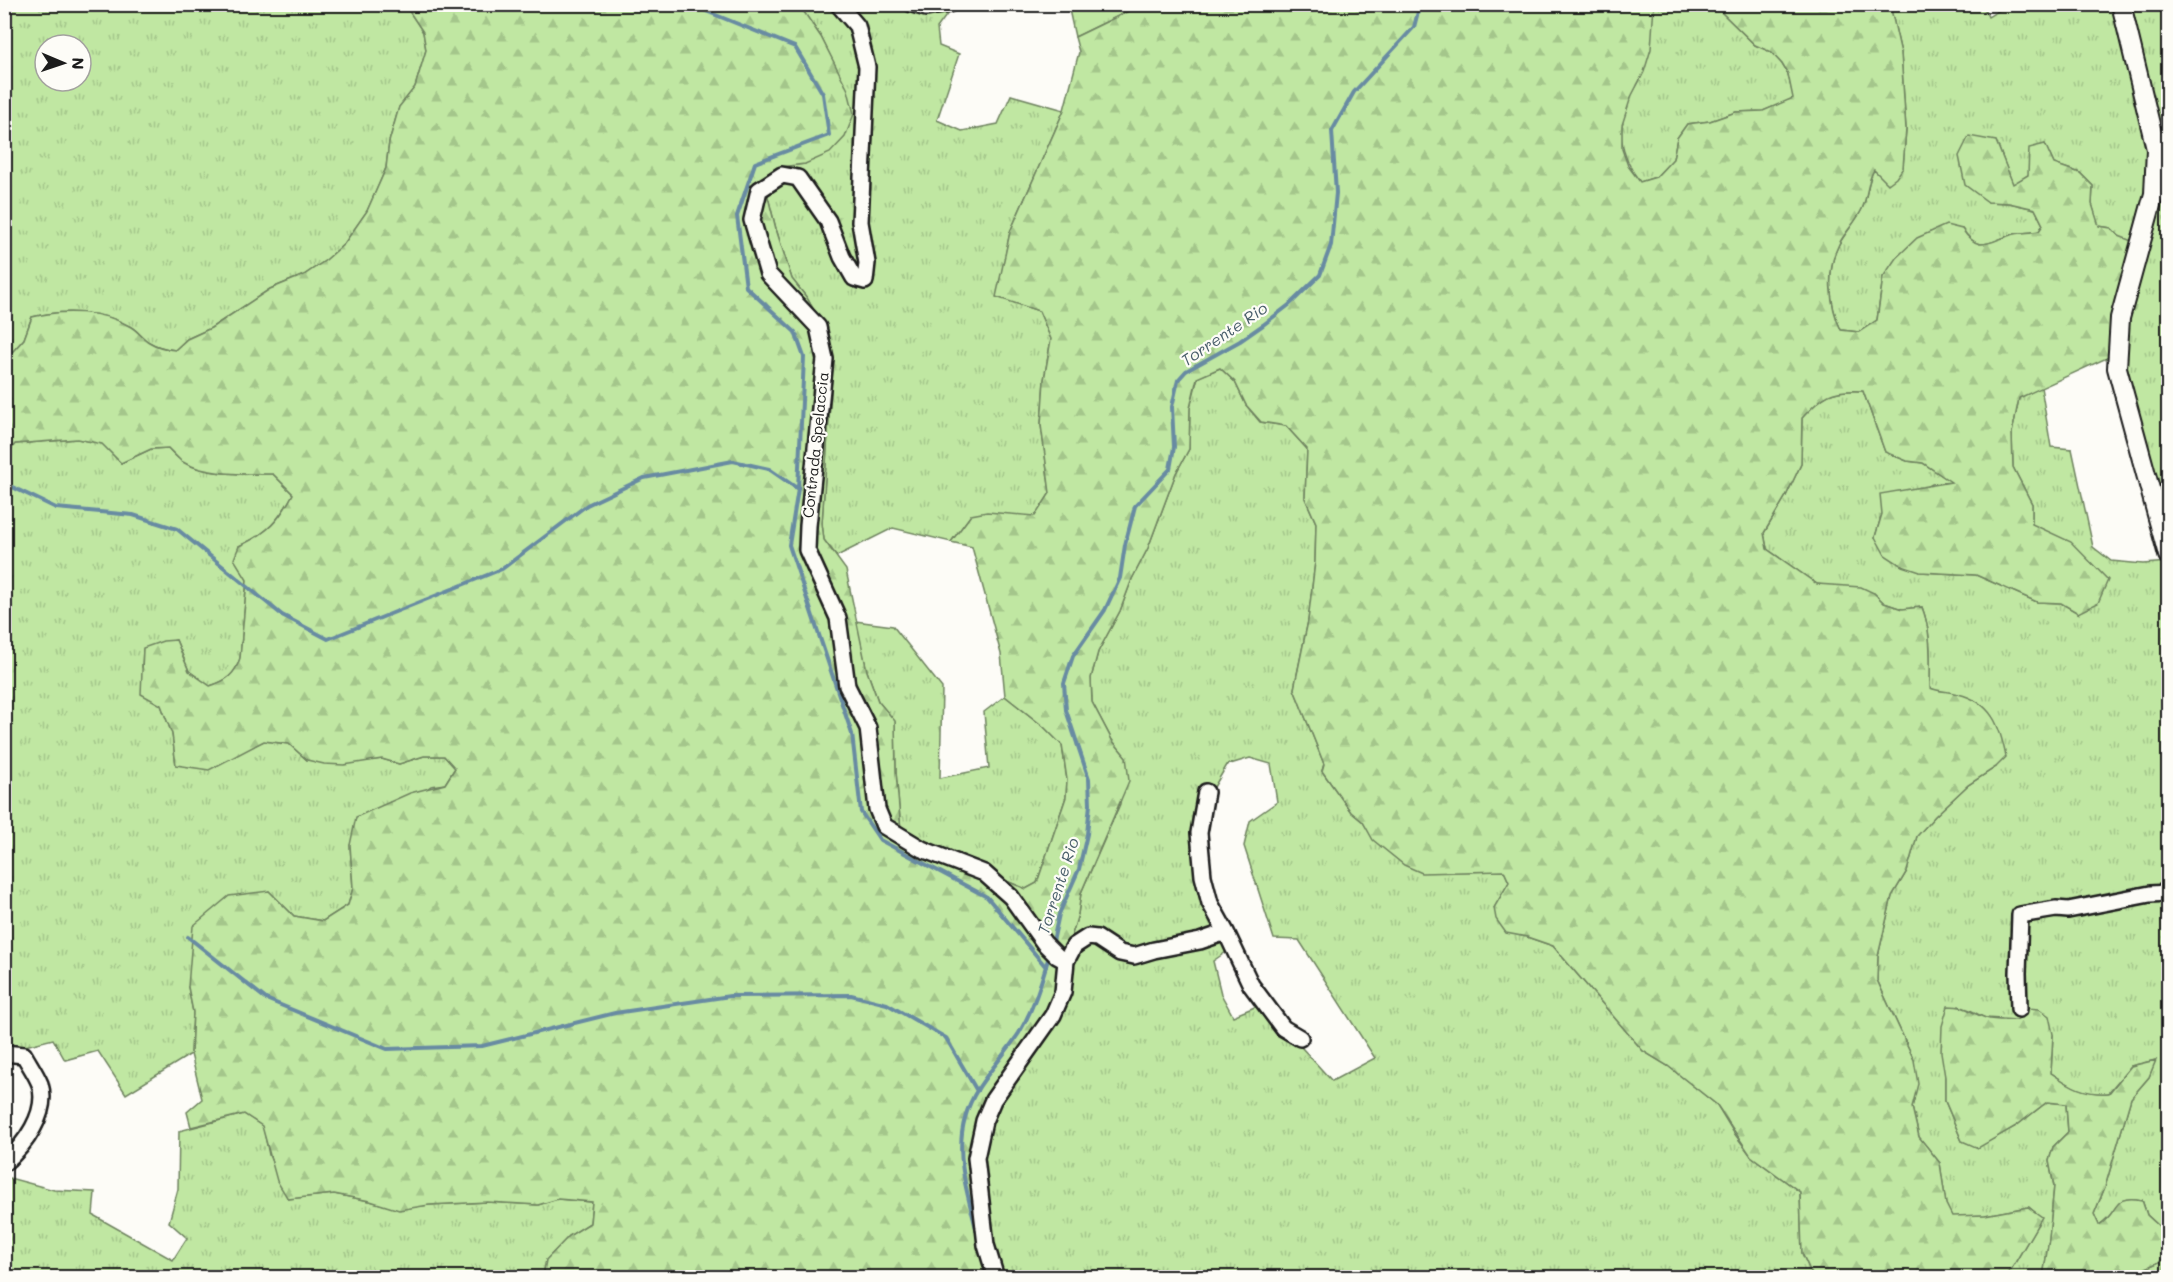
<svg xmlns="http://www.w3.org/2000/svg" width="2173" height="1282" font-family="Mali,sans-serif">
<defs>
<pattern id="grass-tufts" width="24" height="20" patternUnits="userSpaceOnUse" patternTransform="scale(1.5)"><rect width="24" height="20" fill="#c0e7a2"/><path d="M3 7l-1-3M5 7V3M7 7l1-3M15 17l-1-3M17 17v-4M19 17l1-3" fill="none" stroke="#a4c68b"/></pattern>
<pattern id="forest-firs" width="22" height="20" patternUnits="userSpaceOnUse" patternTransform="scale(1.5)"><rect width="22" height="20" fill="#c0e7a2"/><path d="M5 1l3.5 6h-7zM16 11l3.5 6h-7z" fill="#a4c68b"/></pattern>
</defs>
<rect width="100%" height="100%" fill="#fdfcf7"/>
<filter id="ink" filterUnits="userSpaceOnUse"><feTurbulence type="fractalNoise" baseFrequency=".0167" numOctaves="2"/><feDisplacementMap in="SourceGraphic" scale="12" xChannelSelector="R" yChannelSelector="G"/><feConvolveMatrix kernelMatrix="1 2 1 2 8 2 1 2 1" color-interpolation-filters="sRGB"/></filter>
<g filter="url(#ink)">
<path fill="url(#grass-tufts)" stroke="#6e825f" stroke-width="1.5" fill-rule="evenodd" d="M4 5H405L423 32 426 50 415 87 399 107 389 142 386 168 367 211 344 244 326 260 304 275 270 289 211 328 187 339 175 350C166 349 157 347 149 342 142 338 138 331 131 327 103 310 63 309 32 317L24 339 5 360ZM45 45H81V81H45Z
M791 5H954L937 28 939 46 959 54 937 120 962 131 998 124 1011 95 1064 110 1010 232 997 297 1039 311 1051 339 1044 380 1041 425 1050 493 1036 517 971 515 951 542 893 528 837 556 824 540 822 523 832 373 827 334 807 298 792 279 776 229 764 181 780 167 805 164 834 64 821 37 804 12Z
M1068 5H1141L1075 37Z
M1654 5H1714L1755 45 1771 52 1782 64 1788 74 1794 99 1763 111 1736 112 1710 121 1687 124 1677 138 1673 159 1656 177 1640 182C1618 153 1616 127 1632 94 1636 86 1642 78 1644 69 1649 48 1651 26 1654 5Z
M1890 5H1983L1988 17 2008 5H2168V553L2120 352 2119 236 2111 228 2098 226 2092 204 2093 186 2080 173 2054 164 2045 145 2028 175 2013 185 1996 141 1988 202 2009 203 2035 209 2043 225 2039 231C2030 233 2019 232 2011 235 1988 242 1979 254 1962 229L1883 277 1877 320 1859 332 1841 330C1829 305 1826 269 1839 244 1846 232 1856 221 1862 209 1868 196 1867 181 1874 169L1903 168 1906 129 1901 53Z
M1220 368 1235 382 1246 405 1260 422 1286 426 1307 449 1305 498 1316 523 1315 562 1308 621 1294 689 1324 764 1322 771 1351 812 1363 822 1374 840 1444 872 1504 871 1509 882 1494 908 1506 932 1527 937 1553 946 1643 1051 1668 1066 1717 1105 1734 1133 1751 1156 1800 1192 1802 1253 1813 1277H1001L986 1219 978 1132 1048 1006 1059 978 1078 914 1081 893 1120 804 1126 757 1112 740 1092 702 1091 678 1098 652 1120 611 1132 579 1148 548 1176 473 1189 449 1190 408 1198 377ZM1250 758 1271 764 1277 802 1250 821 1244 846 1274 939 1299 940 1375 1058 1332 1081 1262 1004 1233 1016 1221 994 1213 961 1229 950 1202 846 1204 804 1227 765Z
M2041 387 2051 447 2072 449 2093 547 2111 561 2143 564 2168 562V1221L2160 1227 2147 1215 2142 1200C2111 1194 2120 1213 2099 1225L2094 1214 2105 1187 2131 1098 2149 1077 2155 1060 2131 1066 2108 1093C2083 1096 2071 1086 2051 1073L2053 1035 2028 1008 2017 1020 1985 1018 1970 1010 1959 1006 1945 1077V1101L1962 1141 1978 1147 2016 1126 2047 1102 2066 1104 2068 1132 2053 1147 2049 1161 2054 1186 2049 1239 2043 1277H2004L2012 1268 2041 1218 2029 1207 1985 1215 1952 1217 1946 1205 1940 1163 1919 1137 1912 1107 1914 1100V1060L1877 980 1878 956 1892 896 1907 871 1917 836 1935 816 1968 785 1996 767 1958 694 1942 693 1930 688C1930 660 1932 634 1922 607L1902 609 1884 603 1874 593 1817 584 1767 549 1764 533 1786 496 1801 464 1802 418C1824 395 1830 389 1863 391L1885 452 1907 461 1923 463 1952 482 1932 484 1882 514 1875 537 1920 572 1976 575 2037 602 2061 603 2078 613 2032 524V504L2013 467 2012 433 2019 398Z
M77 439 102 443 121 463 151 449 168 448C172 452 177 458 182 461 204 476 247 474 273 474L293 494C279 520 267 534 239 546L247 579 240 659C235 675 226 681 210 686L189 671 176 640 143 649 142 667 161 705 172 734 176 765 251 747 264 741 289 744 307 760 366 761 382 759 399 764 424 756H444L455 768 445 784 431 786 350 845 353 888 348 905 323 921 294 916 269 891 188 987 193 1012 191 1054 126 1094 98 1051 65 1060 53 1039 5 1051V457L15 444Z
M855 621 893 626 942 688 940 778 989 768 984 712 1005 696 1044 727 1062 745 1067 780 1066 797 1037 883 1026 889 1004 880 983 866 921 852 901 831 896 772 895 722 878 701 867 671Z
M244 1114 263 1126 269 1155 288 1199 334 1194 370 1201 399 1209 429 1205 487 1202 538 1205 557 1199 592 1202 590 1223 569 1236 546 1260 543 1277 5 1278 4 1179 6 1177 54 1190 95 1192 93 1215 173 1260 187 1238 169 1222 178 1189 179 1131Z
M2168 1258V1277L2134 1278 2146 1268Z"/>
<path fill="url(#forest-firs)" stroke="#6e825f" stroke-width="1.5" d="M405 5H791L804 12 821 37 848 90 854 114 845 137 830 153 805 164 780 167 764 181 776 229 792 279 807 298 827 333 832 373 822 523 824 540 846 570 867 671 878 701 895 721 896 772 901 831 921 852 962 855 1004 880 1026 889 1037 883 1066 797 1067 780 1062 745 1044 727 1005 696 1001 654 972 547 951 542 971 515 987 512 1035 516 1050 493 1041 425 1044 380 1051 339 1039 311 996 297 1010 232 1064 110 1079 52 1075 37 1141 5H1654L1651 49 1644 72 1631 97 1622 125V149L1628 166 1640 182 1656 177 1673 159 1677 138 1687 124 1710 121 1736 112 1763 111 1793 98 1788 74 1782 64 1771 52 1755 45 1714 5H1890L1901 53 1906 129 1903 168 1896 178 1888 184 1874 170C1867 181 1868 196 1862 209 1856 222 1845 232 1839 244 1826 269 1829 305 1841 330L1859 332 1877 320 1883 277 1896 258 1917 238 1946 225 1962 229C1979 254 1988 242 2011 235 2019 232 2031 233 2039 231L2043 225 2035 209 2009 203 1988 202 1965 185 1959 156 1969 136 1996 141 2013 184 2028 175 2029 148 2045 144 2054 164 2080 173 2093 186 2092 204 2099 226 2111 228 2119 236 2142 245 2120 352 2019 398 2012 433 2013 467 2032 504V524L2071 542 2108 580 2098 603 2078 613 2061 603 2037 602 1976 575 1920 572 1902 566 1885 555 1875 537 1882 514 1880 494 1951 482 1923 463 1907 461 1885 452 1863 391C1830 389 1824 395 1802 418L1801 464 1786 496 1764 533 1767 549 1817 584 1861 587 1874 593 1884 603 1902 609 1922 607C1932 634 1930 660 1930 688 1940 692 1948 691 1958 694 1992 702 2000 726 2006 757L1996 767 1968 785 1935 816 1917 836 1907 871 1892 896 1878 956 1877 980 1914 1060 1918 1084 1912 1107 1919 1137 1940 1163 1946 1204 1952 1216 1985 1215 2028 1207 2042 1217 2012 1268 2004 1277H1813L1802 1253 1800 1192 1751 1156 1717 1105 1668 1066 1643 1051 1553 946 1527 937 1506 933 1496 919 1494 908 1509 882 1504 871 1422 873 1404 865 1373 840 1363 822 1351 812 1322 771 1324 764 1294 689 1308 621 1315 562 1316 523 1305 498 1307 449 1286 426 1261 422 1246 405 1235 382 1220 368 1197 378 1190 408 1189 449 1176 473 1148 548 1132 579 1120 611 1098 652 1091 678 1092 702 1112 740 1126 757 1129 781 1081 893 1078 914 1059 978 1036 1042 1016 1065 972 1167 1001 1277H543L546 1260 569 1236 590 1223 592 1202 558 1199 538 1205 487 1202 429 1205 399 1210 370 1201 334 1194 288 1199 277 1181 262 1126 244 1114 191 1127 187 1112 202 1099 191 1054 193 1012 188 987 193 926 229 896 269 891 294 916 323 921 348 905 353 888 350 845 356 817 410 793 445 784 455 768 444 756H424L399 764 382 759 344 765 324 764 307 760 289 744 264 741 209 770 176 765 172 734 161 705 141 694 143 648 163 641 176 640 189 671 210 686C226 681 235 675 240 658L247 580 234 559 239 546C268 533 279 521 293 494L273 474C247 474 204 476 181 461 177 457 172 452 168 448L151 449 121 463 102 444 77 439 15 444 5 457V360L24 339 32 317C63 309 103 310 131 327 138 331 142 338 149 342 157 347 166 349 175 350L187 339 211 328 270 289 304 275 326 260 344 244 367 211 386 168 389 142 399 107 415 87 426 50 423 32Z
M1948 1006C1970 1006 1970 1014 1986 1018 1995 1021 2007 1020 2017 1020L2027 1008 2039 1009 2049 1016 2053 1034 2051 1073C2070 1086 2085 1095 2109 1093L2131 1066 2156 1060 2149 1077 2131 1098 2105 1187 2094 1214 2099 1225C2121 1212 2110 1194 2142 1200L2147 1215 2160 1227 2168 1221V1258L2146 1268 2134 1277H2043L2049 1239 2054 1186 2049 1161 2053 1147 2068 1132 2066 1104 2047 1102 2016 1126 1978 1148 1962 1141 1945 1101V1077L1941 1052 1942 1026Z"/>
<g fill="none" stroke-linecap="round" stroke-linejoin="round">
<path stroke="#688ba2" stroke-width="4" d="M696 4 701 9 795 47 823 94 829 135 755 163 737 216 746 287 795 332 804 357 798 489 789 545 852 734 861 812 880 840 987 897 1046 967
M6 484 56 508 133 515 177 529 282 615 328 639 502 569 587 505 644 478 733 461 769 469 798 489
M188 937 266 999 387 1049 482 1046 615 1013 730 996 851 995 887 1004 946 1038 977 1091
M1052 946 1059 914 1079 869 1087 834 1090 804 1089 779 1066 710 1064 683 1073 656 1105 610 1120 578 1125 545 1135 506 1170 469 1174 447 1172 407 1178 380 1186 371 1240 341 1263 325 1289 305 1320 275 1331 245 1336 193 1332 131 1354 92 1414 27 1420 4
M978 1236C969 1199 954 1156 965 1118 974 1084 1001 1061 1019 1033 1034 1008 1041 983 1049 956"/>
<g stroke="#1c1c1c" stroke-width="20">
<path id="minor" d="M838 4 857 26 867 67 860 222 867 263 865 281 854 278 842 257 828 221 798 178 782 175 759 190 752 220 768 274 818 327 825 359 808 526 807 550 838 618 847 686 868 728 877 809 884 826 922 849 984 873 1011 897 1044 943 1057 956 1066 961
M912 4 926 8 949 4
M1206 792 1199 833 1203 876 1210 903 1226 932 1251 985 1283 1028 1300 1038
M2019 1009 2018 973 2020 915 2056 909 2068 910 2150 894 2168 893
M4 1053 24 1055C29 1064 36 1074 40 1084 49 1113 24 1146 4 1163
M996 1278 986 1245 976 1158 984 1121 993 1100 1053 1015 1063 992 1066 961 1074 946 1088 937 1097 938 1120 953 1134 956 1154 950 1200 941 1226 932"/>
</g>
<g stroke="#1c1c1c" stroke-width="22">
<path id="tertiary" d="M2121 4 2156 149 2154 194 2120 318 2117 368 2168 555"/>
</g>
<use href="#minor" stroke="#fdfcf7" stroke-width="15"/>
<use href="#tertiary" stroke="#fdfcf7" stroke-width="18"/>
</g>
</g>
<g text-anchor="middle" stroke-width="4.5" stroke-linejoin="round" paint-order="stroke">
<g font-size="15" fill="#1c1c1c" stroke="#fdfcf7">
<text transform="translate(816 445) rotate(-84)" y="5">Contrada Spelaccia</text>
</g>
<g font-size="16" font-style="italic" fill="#485d6a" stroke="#fdfcf7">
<text transform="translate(1224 334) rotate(-34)" y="6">Torrente Rio</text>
<text transform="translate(1058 886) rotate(-72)" y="6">Torrente Rio</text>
</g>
</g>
<rect width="2173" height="1282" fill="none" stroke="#fdfcf7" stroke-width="24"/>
<rect x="12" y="12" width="2149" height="1258" fill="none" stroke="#1c1c1c" stroke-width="2" filter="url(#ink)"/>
<g transform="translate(63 63) rotate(92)"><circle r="28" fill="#fdfcf7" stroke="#a3a29f" stroke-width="1.5"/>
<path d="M0-4.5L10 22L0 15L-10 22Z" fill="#1c1c1c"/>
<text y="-9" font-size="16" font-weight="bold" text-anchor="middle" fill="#1c1c1c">N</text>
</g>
</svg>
